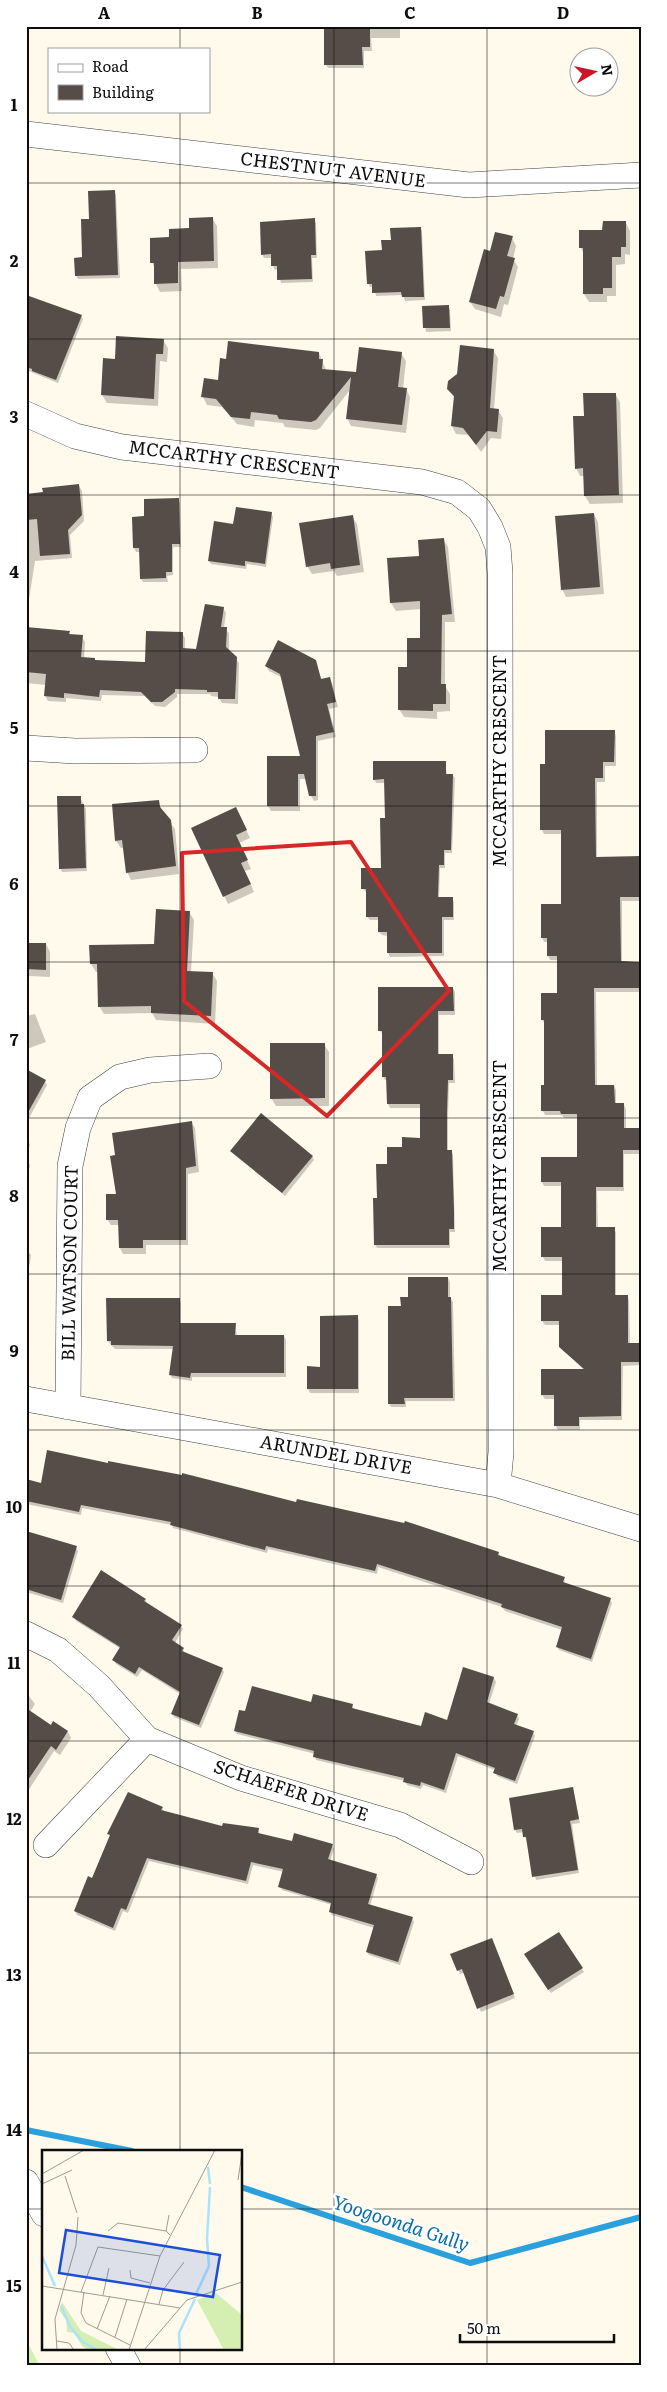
<svg xmlns="http://www.w3.org/2000/svg" width="667" height="2392" font-family="Literata,serif">
<rect width="100%" height="100%" fill="#fffaec"/>
<path fill="#d5eeb1" d="M26 2340 40 2366H26Z"/>
<path fill="#0003" d="M325 26H400V38H371L372 51H364V68H328L326 65Z
M114 191 116 195 120 278 78 279 76 276 83 258 91 220Z
M212 218 217 226 218 268 181 269 182 291 160 292 156 284 155 269 152 262 170 239Z
M314 219 316 223 317 258H312L313 282 281 283 278 269 275 270 273 266 272 258H264L262 254Z
M626 223 630 231V255L625 254V264L616 265V296H607V302H589L584 294V254L581 248 603 231Z
M420 228 422 231 425 300 405 301 403 295 376 296 374 287H370L368 283 383 251 392 241Z
M512 238 516 246 513 259 518 267 508 305 504 304 501 317 475 309 470 302 491 253Z
M423 307H448L450 310 451 331 426 332Z
M26 308 81 316 83 319 58 383 26 370Z
M163 340 168 348 167 362 160 361 158 406 107 403 102 395 105 359 116 360Z
M493 350 498 358 494 410H498L503 418 501 439 491 438 481 452 469 435 456 434 452 426 455 399 448 388Z
M319 353 326 370 357 374 401 353 406 361 403 389H406L410 397 406 433 351 426 347 418 350 390 320 428 316 430 285 427 283 423 255 420 254 427 237 424 222 407 207 405 203 397 219 381Z
M615 394 620 402 623 503 590 504 585 496 584 476H580L576 468 585 417Z
M79 486 82 491 84 521 70 535 72 558 35 561 26 619V495Z
M178 499 180 503 181 547H173V575L167 576 168 582H143L141 579V552H136L134 548 133 518H146Z
M271 513 273 517 266 567 247 564 246 569 211 564 209 561 234 525Z
M594 514 598 522 604 594 566 597 562 589Z
M352 516 357 524 364 572 337 576 334 571 312 574 307 566Z
M443 539 448 547 455 622H445V686L450 694V711L437 712V719L404 717 399 709 408 668 421 639V609L396 611 391 603 421 557Z
M223 608 226 613 224 628 229 633V651L239 663 238 704 222 703 219 697 211 696 210 694H177V697L165 707 155 706 145 696 102 695 101 701 66 698V702L48 701 45 696 46 685 26 683V629L69 632 71 636 82 637 85 642 84 658 95 661 146 663 182 633 185 638V649L196 650Z
M315 661 322 680 329 678 332 683 338 707 329 709 336 737 318 741V800L314 801 311 796 307 779H300V811H271L268 806 301 757 283 678 269 671 266 666Z
M614 731 616 736V766H605V782H597V858H641V901H622V963L641 964V992H596L597 1086H614L616 1090V1104L624 1105 626 1109V1129H641V1154H624V1191H597L598 1228H614L616 1233V1296H627L629 1300 630 1345H641V1365L623 1366 622 1420H580V1430H558L555 1425V1399H545L542 1395 584 1370 560 1346V1325H545L542 1321 563 1296V1261H545L543 1257 563 1229V1186H544L542 1182V1158H578V1118H564L562 1115H545L543 1111 546 1086 545 1024 542 1020 558 995V960H550L548 956V942H544L542 937 562 905V834H544L542 830 546 765Z
M445 762 447 775H453L455 778 452 853H445V868H440L439 898H452L454 902V920H444V956L390 957 388 953V936L382 935 379 932V920H370L367 917V893L363 889 362 870 382 869 386 819V783H376L374 779Z
M80 797 86 809 87 871 62 872 60 868Z
M158 801 163 813 175 829 179 874 131 880 127 872 124 848H121L116 841Z
M240 817 250 838 239 843 251 869 245 871 254 892 228 904 192 829Z
M26 912 29 918V944H46L50 952V977L28 976V985H26Z
M189 912 194 920 191 972 212 973 217 981 215 1024 156 1020 152 1013 104 1014 99 1006V972H96L91 964 155 945Z
M453 988 455 992V1015H439V1056H452L454 1059 455 1083H449L448 1117V1151H451L453 1155 455 1232H450V1248H377L375 1245 389 1166 404 1149 421 1139V1108H390L388 1104V1080H385L383 1077V1034L379 1030Z
M35 1014 46 1042 27 1049 26 1016Z
M324 1044 329 1052V1106H276L271 1098Z
M26 1070 45 1081 47 1085 28 1120Z
M191 1122 195 1128 199 1172 188 1174V1245H146V1254H123L120 1248V1225H111L107 1219Z
M26 1141 30 1144 26 1161 30 1165 26 1183Z
M232 1151 312 1156 314 1160 285 1196Z
M26 1249 31 1255 30 1264 26 1267Z
M448 1278 450 1282V1298L453 1302 455 1401H406V1407H391L389 1403 402 1307 409 1298Z
M179 1299 181 1303V1324H235L237 1336H284L286 1340V1377H192V1381L172 1378 170 1374 174 1349H115L110 1344 108 1341Z
M357 1317 359 1320V1393H310L308 1389V1368H322Z
M26 1481 498 1553 501 1557 564 1578 565 1584 610 1599 612 1603 592 1662 559 1650 557 1647 562 1630 505 1611 502 1607 378 1567 377 1574 268 1549 267 1553 173 1528 172 1525 82 1508 81 1515 26 1504Z
M26 1533 76 1548 78 1551 63 1603 26 1592Z
M145 1599 147 1603 181 1626 183 1629 175 1643 183 1649 185 1654 222 1669 224 1672 201 1728 174 1717 172 1714 180 1694 142 1670 137 1677 116 1664 114 1660 121 1649 76 1621 74 1617Z
M464 1669 494 1678 496 1682 489 1704 517 1715 519 1719 516 1726 533 1732 535 1736 517 1784 497 1776 495 1770 458 1756 446 1793 423 1785 421 1789 407 1785 405 1781 316 1760 315 1754 237 1734 235 1731 246 1713 312 1703 352 1705 354 1710 421 1728 448 1721Z
M26 1692 35 1704 30 1712 51 1726 54 1723 68 1732 71 1738 60 1755 54 1751 28 1791 26 1789Z
M573 1789 580 1823 572 1824 579 1873 536 1880 524 1832 517 1833 515 1830 510 1799Z
M162 1808 164 1811 223 1827 258 1829 260 1834 293 1843 332 1845 334 1849 330 1861 376 1875 378 1878 370 1906 412 1918 414 1922 400 1965 369 1955 367 1952 374 1928 332 1915 330 1912 332 1905 282 1890 280 1887 284 1872 253 1865 248 1884 149 1861 128 1913 123 1911 115 1931 77 1915 75 1911 92 1879 110 1836 109 1833Z
M559 1933 584 1972 551 1993 526 1955Z
M493 1943 515 1998 481 2012 464 1973 460 1974 452 1955Z"/>
<g fill="none" stroke-linecap="round" stroke-linejoin="round">
<path stroke="#2aa0dc" stroke-width="6" d="M26 2130 132 2151
M241 2187 470 2263 641 2217"/>
</g>
<path fill="#564d48" d="M324 26H370V47H362L363 65H324Z
M115 190 118 275 75 276 74 258 82 257 81 219H89L88 191Z
M213 217 214 261 178 262V283L154 284V263H150V238L169 237V229L189 228V218Z
M315 218 316 255H311L312 279 277 280V266H271V254L261 255 260 222Z
M603 221H626V247H621V257H612V288H603V294H583V248H579V230H602Z
M421 227 424 297H402L401 292 372 293V284H367L365 251 382 250 381 240H391L390 228Z
M495 232 513 236 507 256 515 258 504 297 500 296 496 309 469 302 484 249 490 251Z
M29 296 82 315 56 380 32 371V369L26 367V305Z
M449 305 450 328H423L422 306Z
M116 336 164 339 163 354H156L154 399 101 395 103 358 115 359Z
M228 341 319 352V359H323L322 369 356 372 359 347 402 352 398 387 407 388 402 425 346 419 351 377 316 420 311 422 279 419 277 415 251 412 250 419 231 417 216 399 201 397 204 378 218 380 220 358 226 359Z
M460 345 494 349 490 408 499 409 497 432 487 431 476 445 463 428 451 426 454 396 447 389 448 381 457 374Z
M583 393H616L619 495 584 496 583 468 575 469 573 416H584Z
M79 484 82 515 68 530 70 554 40 556 37 519 26 520V494L43 492 42 488Z
M179 498 180 544H172V572H166V578L140 579 139 548H133L132 517 144 516V499Z
M236 507 272 512 265 564 245 561V566L208 561 214 521 233 524Z
M594 513 600 587 561 590 555 516Z
M353 515 360 565 331 569 330 563 306 567 299 523Z
M444 538 452 614 442 615 441 684H446V704H433V711L398 710V667H407V638H420V601L390 603 387 558 419 556 418 540Z
M205 604 224 607 221 627H227L226 647 237 657 235 699H218V692H207V690L175 689V692L162 702H151L141 692 100 690 99 697 64 693V698L44 696 46 674 26 672V627L70 631 69 634 83 635 81 657 95 658V660L145 662 146 631 183 632V648L196 649Z
M278 640 316 660 321 679 330 677 336 702 327 704 334 732 316 736V796H309L304 774H298V806H267V756H300L280 674 265 666Z
M545 730H615L614 762H603V778H595L596 857 641 856V897H620L621 961 641 962V988H594L595 1085H614L615 1103H624V1128H641V1150H623V1187H596V1227H615V1295H628V1343H641V1362H621V1416L579 1417V1426H554V1395H541V1369H584L559 1347V1321H541V1295H562V1257H541V1227H561V1182H541V1157H577V1114H561L560 1111H541V1085H544V1020H541V993H557V956H547V938H541V904H561V830H540V764H545Z
M373 761H446V774H453L451 850H444V865H439L438 897H453V917H442V953H387V932H378V917H366V889H361V868H381L380 818H385L384 779 373 780Z
M57 796H81V804H84L86 868 59 869Z
M159 800 160 807 171 820 176 866 126 873 122 840 115 841 112 804Z
M236 807 247 830 236 835 248 860 241 863 251 884 223 897 191 828Z
M156 909 190 911 187 971 213 972 211 1016 151 1013V1006L98 1007 97 964H90L89 945 154 944Z
M26 943H46V970L26 969Z
M378 987H453L454 1011H438V1054H453V1080H448L447 1113V1150H452L454 1211V1229H449V1245H374L373 1198H377L376 1164H387V1147H402V1137L420 1138V1104H387L386 1077H382V1031H378Z
M270 1043H325V1098L270 1099Z
M26 1069 46 1080 26 1116Z
M261 1113 313 1156 282 1193 230 1151Z
M192 1121 196 1166 186 1168V1240H143V1248H119L118 1220H106V1194H116L110 1156 115 1155 112 1133Z
M408 1277H448V1297H451L453 1398H404L405 1404H388V1306H401L400 1297H408Z
M106 1298H180V1323H236L235 1335H284V1373H191L190 1378 169 1375 173 1346 111 1345V1341H107Z
M358 1315V1389H307V1366L320 1367V1316Z
M47 1450 108 1463V1461L182 1475V1473L296 1502 297 1499 404 1523 405 1521 499 1552 498 1555 565 1577 563 1582 611 1598 591 1659 556 1647 562 1627 501 1607 502 1604 377 1564 375 1571 266 1546 265 1550 170 1525 171 1522 81 1505 79 1512 26 1501V1479L41 1483Z
M26 1531 77 1546 61 1600 26 1589Z
M101 1570 146 1599 144 1601 182 1625 172 1640 184 1648 182 1651 223 1668 199 1725 171 1714 180 1692 139 1667 135 1674 112 1660 120 1647 72 1617Z
M463 1667 494 1677 487 1702 518 1714 514 1724 534 1731 515 1781 493 1773 495 1768 456 1753 444 1790 421 1782 420 1786 403 1782 404 1778 313 1757 314 1751 234 1731 239 1710 245 1711 252 1686 311 1702 313 1694 353 1704 352 1708 421 1726 425 1712 447 1720Z
M26 1708 51 1725 53 1721 68 1731 56 1750 51 1746 26 1783Z
M573 1787 579 1819 570 1821 578 1870 532 1877 526 1837H523L522 1829 514 1830 509 1798Z
M128 1792 163 1807 161 1810 222 1826 223 1823 259 1828 258 1833 292 1841 294 1833 333 1844 328 1859 377 1874 368 1904 413 1917 398 1962 366 1952 374 1925 329 1912 331 1903 278 1887 283 1869 251 1862 246 1881 147 1858 126 1910 121 1908 113 1928 74 1911 88 1876 92 1878 110 1835 107 1834Z
M559 1932 583 1968 548 1990 524 1954Z
M492 1938 514 1994 477 2009 462 1969 457 1971 450 1954Z"/>
<g fill="none" stroke-linecap="round" stroke-linejoin="round">
<g stroke="#404040" stroke-width="26">
<path id="minor" d="M26 134 469 185 641 175
M26 414 75 436 122 447 422 482 457 492 479 509 490 527 498 547 500 573 501 1452 498 1485
M26 748 75 751 195 750
M26 1399 498 1485 641 1529
M68 1407 70 1166 78 1128 90 1098 120 1077 150 1070 209 1066
M26 1634 58 1650 99 1686 147 1739 241 1778 400 1825 471 1862
M46 1845 147 1739
M26 2182 44 2214
M118 2348 128 2366"/>
</g>
<use href="#minor" stroke="#fff" stroke-width="25"/>
</g>
<path fill="none" stroke="#d62828" stroke-width="4" stroke-linejoin="round" d="M351 842 449 991 327 1116 184 1001 182 853Z"/>
<path fill="none" stroke="#0d0d0d" stroke-width="1" stroke-opacity="0.55" d="M180 26V49M334 26V2366M487 26V2366M180 111V2151M26 183H641M26 339H641M26 495H641M26 651H641M26 806H641M26 962H641M26 1118H641M26 1274H641M26 1430H641M26 1586H641M26 1741H641M26 1897H641M26 2053H641M26 2209H44M241 2209H641M180 2348V2366"/>
<g text-anchor="middle" stroke-width="5" stroke-linejoin="round" paint-order="stroke">
<g font-size="18" fill="#0d0d0d" stroke="#fff">
<text transform="translate(333 170) rotate(7)" y="6">CHESTNUT AVENUE</text>
<text transform="translate(234 460) rotate(7)" y="6">MCCARTHY CRESCENT</text>
<text transform="translate(500 761) rotate(-90)" y="6">MCCARTHY CRESCENT</text>
<text transform="translate(500 1166) rotate(-90)" y="6">MCCARTHY CRESCENT</text>
<text transform="translate(70 1263) rotate(-89)" y="6">BILL WATSON COURT</text>
<text transform="translate(336 1455) rotate(10)" y="6">ARUNDEL DRIVE</text>
<text transform="translate(291 1791) rotate(18)" y="6">SCHAEFER DRIVE</text>
</g>
<g font-size="19" font-style="italic" fill="#096fab" stroke="#fff">
<text transform="translate(401 2223) rotate(18)" y="7">Yoogoonda Gully</text>
</g>
</g>
<g transform="translate(42 2150)">
<rect width="200" height="200" fill="#fffaec"/>
<path d="M174 143 200 165V200H182L155 150ZM20 152 39 181 77 200H46L40 196 32 183 25 182 24 170 17 160Z" fill="#d5eeb1"/>
<path fill="none" stroke="#abe3fd" stroke-width="2.5" d="M166 17 168 34M0 106 13 136M154 144 167 116 165 89 168 37M19 156 29 178 41 192 55 200M138 200 137 183 153 149"/>
<path fill="none" stroke="#9e9b93" stroke-width="1" d="M0 24 42 0M23 26 35 63M196 30 200 3M0 34 30 20M66 81 76 73 124 81 128 85M124 81 127 65M88 120 89 128 108 133M0 136 138 158M39 142 56 97 118 106M42 142 39 163 44 173 88 195M61 145 67 118M117 154 121 140 142 112M55 179 68 146M73 187 85 149M15 191 27 193 32 200M15 200 13 169 34 95 36 67M87 200 118 106 173 0M102 200 145 150 200 132"/>
<path fill="#1d4ed8" fill-opacity="0.15" stroke="#1d4ed8" stroke-width="2.5" d="M24 80 178 105 171 147 17 123Z"/>
<rect width="200" height="200" fill="none" stroke="#0d0d0d" stroke-width="2.5"/>
</g>
<rect width="667" height="2392" fill="none" stroke="#ffffff" stroke-width="55"/>
<rect x="48" y="48" width="162" height="65" fill="#ffffff" stroke="#9e9e9e"/>
<rect x="58" y="64" width="25" height="8" fill="#ffffff" stroke="#9e9e9e"/>
<text x="92" y="72" font-size="15" fill="#0d0d0d">Road</text>
<rect x="58" y="85" width="25" height="15" fill="#564d48" stroke="#9e9e9e"/>
<text x="92" y="98" font-size="15" fill="#0d0d0d">Building</text>
<g transform="translate(594 72) rotate(81)"><circle r="24" fill="#ffffff" stroke="#9e9e9e"/>
<path d="M0-4L9 19L0 12L-9 19Z" fill="#cb162a"/>
<text y="-8" font-size="14" font-weight="bold" text-anchor="middle" fill="#0d0d0d">N</text>
</g>
<path d="M460 2334v8h154v-8" fill="none" stroke="#0d0d0d" stroke-width="2.5"/>
<text x="467" y="2334" font-size="15" fill="#0d0d0d" stroke="#ffffff" stroke-width="4" paint-order="stroke">50 m</text>
<rect x="28" y="28" width="612" height="2336" fill="none" stroke="#0d0d0d" stroke-width="2"/>
<g font-size="16" text-anchor="middle" font-weight="bold" fill="#0d0d0d">
<text x="104" y="19">A</text>
<text x="257" y="19">B</text>
<text x="410" y="19">C</text>
<text x="563" y="19">D</text>
<text x="14" y="111">1</text>
<text x="14" y="267">2</text>
<text x="14" y="423">3</text>
<text x="14" y="578">4</text>
<text x="14" y="734">5</text>
<text x="14" y="890">6</text>
<text x="14" y="1046">7</text>
<text x="14" y="1202">8</text>
<text x="14" y="1357">9</text>
<text x="14" y="1513">10</text>
<text x="14" y="1669">11</text>
<text x="14" y="1825">12</text>
<text x="14" y="1981">13</text>
<text x="14" y="2136">14</text>
<text x="14" y="2292">15</text>
</g>
</svg>
